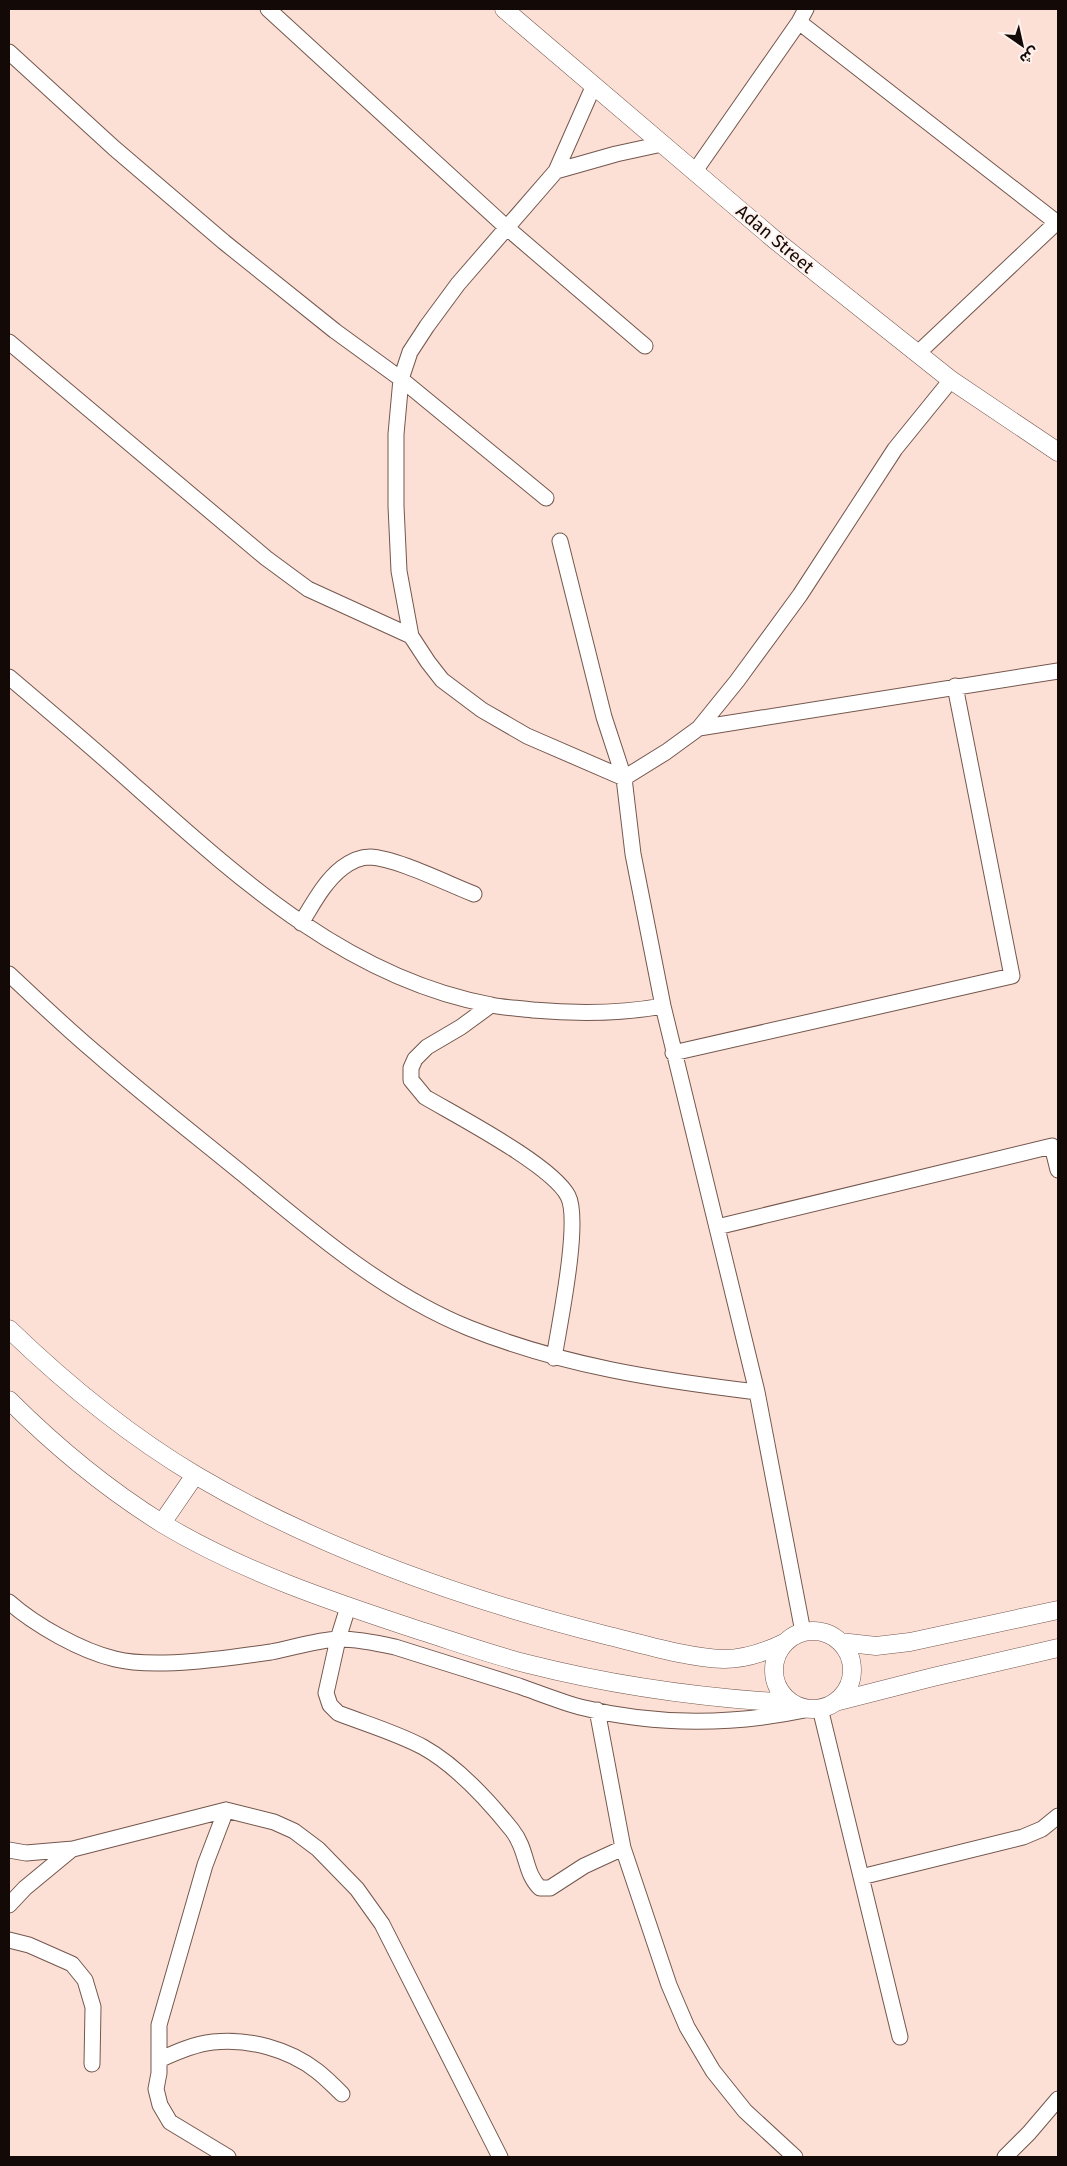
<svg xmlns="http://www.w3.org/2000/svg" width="1067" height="2166" font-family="'Fira Sans','Noto Sans Arabic',sans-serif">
<rect width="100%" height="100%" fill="#fce0d6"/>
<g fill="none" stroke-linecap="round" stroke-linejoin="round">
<g stroke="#74574d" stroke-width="17">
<path id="minor" d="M268 9 506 227 645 346
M799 22 1056 222
M9 52 114 148 224 242 335 331 401 379 546 498
M594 85 556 171 458 284 427 326 410 352 401 379 396 434V506L399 571 411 636 428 662 442 680 482 710 527 736 624 778 666 752 699 728 737 681 800 595 895 449 951 380
M556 171 616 154 662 144
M695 171 799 22 806 9
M9 342 266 558 308 589 411 636
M917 354 1058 221
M560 541 604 717 624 778 633 854 663 1006 757 1392 803 1632
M9 677C48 710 87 743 125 777 233 873 344 978 491 1005 505 1008 519 1008 533 1010 578 1014 619 1014 663 1006
M699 728 1058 671
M301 923C313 904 324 882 342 868 350 862 360 857 370 857 396 858 448 884 474 894
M9 974C38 1001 67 1029 97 1054 145 1096 195 1135 244 1175 313 1232 385 1294 469 1328 564 1366 657 1380 757 1392
M491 1005 461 1027 427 1047 415 1059 411 1068V1080L425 1097C457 1116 552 1165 568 1196 581 1221 559 1326 554 1358
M673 1053 1012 976 955 686
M717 1227 1052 1146 1058 1170
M9 1602C35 1625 81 1651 115 1659 155 1669 230 1658 271 1652 293 1648 316 1640 339 1639 358 1639 377 1643 395 1647 436 1660 478 1673 519 1686 539 1693 559 1701 580 1707 656 1726 734 1725 810 1709
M348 1607 338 1639 326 1693 330 1705 338 1713C366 1724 397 1733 423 1747 457 1766 488 1800 512 1830 528 1850 524 1873 540 1888H550L584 1866 623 1848
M820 1708 900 2037
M597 1710 623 1848 669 1985 687 2027 713 2071 745 2111 795 2157
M226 1810 205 1865 159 2025V2073L156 2089 160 2105 170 2122 228 2157
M9 1850 26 1853 73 1849 226 1810 274 1822 294 1831 318 1849 357 1889 382 1924 500 2157
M861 1877 1023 1837 1042 1829 1058 1816
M9 1905 25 1888 71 1850
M9 1940 29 1945 72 1964 85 1980 93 2007 92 2064
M159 2060C176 2052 194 2044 213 2042 248 2038 289 2049 317 2071 326 2078 334 2086 342 2094
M1005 2157 1029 2133 1058 2099"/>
</g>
<g stroke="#74574d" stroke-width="19">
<path id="tertiary" d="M504 9 775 240 951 380 1058 452
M9 1329C66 1384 128 1435 197 1476 323 1550 466 1600 609 1636 643 1644 688 1658 724 1659 746 1659 766 1652 786 1642
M9 1400C55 1446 107 1489 163 1524 243 1572 333 1602 421 1631 456 1642 492 1655 528 1664 615 1686 702 1698 791 1703
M162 1523 195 1475
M774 1670a39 39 0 1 1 78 0a39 39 0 1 1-78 0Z
M840 1642 876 1646 910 1642 1058 1610
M835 1702 933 1677 1058 1648"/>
</g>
<use href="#minor" stroke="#fff" stroke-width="15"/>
<use href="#tertiary" stroke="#fff" stroke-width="18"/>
</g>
<g text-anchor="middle" stroke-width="4" stroke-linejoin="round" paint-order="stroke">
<g font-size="18" fill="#130906" stroke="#fff1ec">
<text transform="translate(775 239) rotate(40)" y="6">Adan Street</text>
</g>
</g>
<rect width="1067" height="2166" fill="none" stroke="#130906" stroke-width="20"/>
<g transform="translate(1022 45) rotate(146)" stroke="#fff1ec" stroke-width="4" paint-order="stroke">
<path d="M0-4L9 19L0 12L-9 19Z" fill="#130906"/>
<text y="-8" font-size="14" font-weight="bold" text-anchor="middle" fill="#130906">ش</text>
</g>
</svg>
